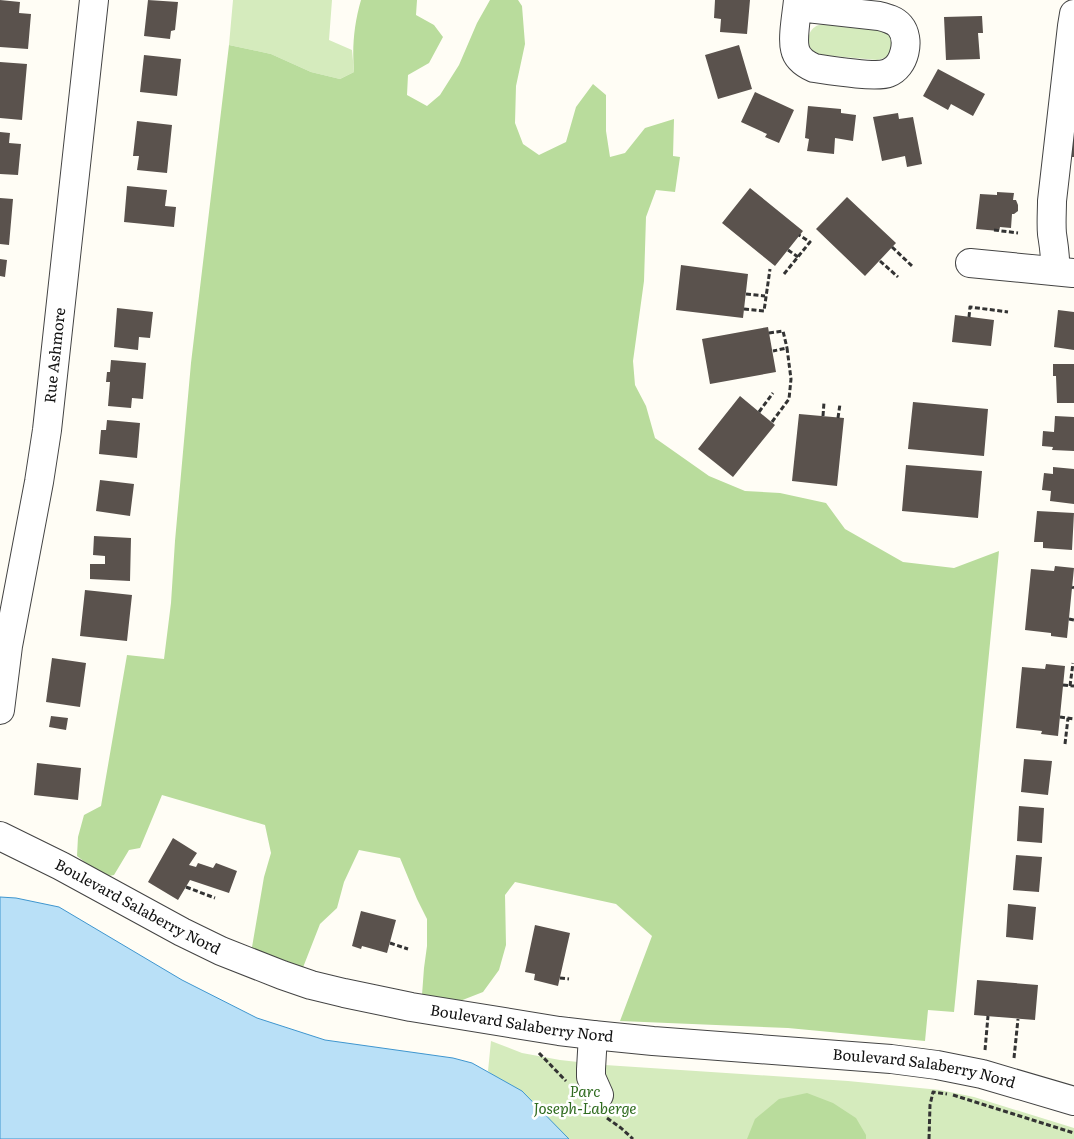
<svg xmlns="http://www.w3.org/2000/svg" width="1074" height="1139" font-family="Literata,serif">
<rect width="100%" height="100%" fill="#fffdf5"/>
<path fill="#d5ebbd" d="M233 0H332L329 40 352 50 354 72 340 79 311 72 271 54 229 45Z
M827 24 879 30C880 30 886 31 887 32 895 37 894 48 889 55 886 58 881 59 877 60L822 55C818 54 813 53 811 49 806 43 808 31 815 27 818 24 823 25 827 24Z
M491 1041 522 1053 560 1060 605 1065 848 1081 940 1090 974 1097 1074 1128V1139H569L488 1071Z"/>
<path fill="#b9dc9c" d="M361 0H417L416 15 434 25 443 37 429 63 408 75 407 95 427 106 440 95 459 65 477 23 490 0H518L522 6 525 44 516 86 515 123 523 144 539 155 566 142 576 107 593 84 606 95V131L610 157 625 153 645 128 674 119 673 156 680 157 675 192 656 190 646 217 644 281 633 361 635 385 646 406 655 438 709 476 745 491 780 493 826 503 845 529 903 562 954 568 999 551 954 1012 928 1010 925 1041 788 1028 620 1021 652 936 616 904 515 882 505 895 506 945 499 970 483 992 460 1001 422 995 424 968 427 946V919L417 899 400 858 359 850 344 882 337 908 320 924 302 970 251 953 264 877 271 853 265 825 162 795 140 848 129 850 114 875 104 877 77 856 78 837 84 815 101 806 127 655 164 659 171 603 175 541 191 363 229 45 271 54 311 72 340 79 354 72C352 47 354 24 361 0Z
M807 1093 833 1103 856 1118 866 1135V1139H747L755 1119 779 1099Z"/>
<path fill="#b9e0f7" stroke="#3f96cf" d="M0 897 16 898 59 907 182 980 257 1018 325 1040 453 1058 472 1063 522 1091 569 1139H0Z"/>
<path fill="#5a524d" d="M0 0 20 2 19 13 31 14 28 49 0 47Z
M148 0 178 2 175 30 171 31 170 39 144 36Z
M715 0H750L747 34 720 32 721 19 714 18Z
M982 16 983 33H978L980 59 946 60 944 17Z
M739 45 752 89 718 99 705 55Z
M144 55 181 59 177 96 140 92Z
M0 62 27 64 22 120 0 118Z
M938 69 985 94 973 116 951 104 948 110 923 96Z
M755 92 794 110 779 143 765 137 767 134 741 122Z
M808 106 841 109V113L856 115 853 141 835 138 834 154 807 151 809 139 805 138Z
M898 113 899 119 913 117 922 164 907 167 905 156 882 161 873 117Z
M1074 114V157H1069Z
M137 121 172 125 167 173 137 170 139 156H133Z
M0 132 10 133 9 143 21 144 18 175 0 174Z
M127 186 167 190 165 206 176 207 174 227 124 222Z
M750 188 803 231 775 266 722 223Z
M997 192 1014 193 1013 200H1016L1018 205V211L1014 214H1012L1011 228 1000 227 999 231 976 229 980 194 997 195Z
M847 197 896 243 865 276 816 229Z
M0 198 13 199 9 245 0 244Z
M0 259 7 260 5 277 0 276Z
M681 265 748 274 743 318 676 310Z
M117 308 153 312 150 338 139 337 138 350 114 347Z
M1058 310 1074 312V350L1054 347Z
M955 315 994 320 991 346 952 342Z
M768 327 776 372 710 384 702 339Z
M111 360 146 363 143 399 132 398 131 408 108 406 110 382H106L107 372H110Z
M1053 364H1074V403H1057L1056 376H1053Z
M740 396 775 425 733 477 698 449Z
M913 402 988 409 984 456 908 449Z
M799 414 844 418 837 486 792 481Z
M1055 416 1074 417V451L1052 450 1053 447 1042 446 1043 431 1054 432Z
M107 420 140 423 137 458 99 454 101 430H106Z
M906 465 982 471 978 518 902 511Z
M1053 467 1074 469V504L1050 501 1051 491 1042 490 1044 473 1053 474Z
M100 480 134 484 130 516 96 511Z
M1037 511 1074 513 1072 550 1043 548V542H1034Z
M94 536 131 538 130 581 90 579V564H105V556L93 555Z
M1055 566 1074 568 1067 638 1051 636V633L1025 630 1031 569 1054 571Z
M85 590 132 595 127 641 80 636Z
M52 658 86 663 80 707 46 702Z
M1046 664 1065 666 1058 736 1041 734 1042 731 1016 728 1022 667 1045 669Z
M51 716 68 718 66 730 49 727Z
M1024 759 1052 761 1048 795 1021 792Z
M37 763 81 768 78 800 34 795Z
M1019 806 1044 808 1042 843 1017 841Z
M173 838 197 853 189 865 196 867 198 863 213 868 216 863 237 871 229 893 190 880 178 900 148 882Z
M1016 855 1042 857 1039 892 1013 890Z
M1008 904 1036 907 1033 940 1006 937Z
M361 911 396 920 387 953 362 946 361 949 352 946Z
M535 925 570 933 558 986 534 980 535 974 525 972Z
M977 980 1038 985 1035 1020 974 1015Z"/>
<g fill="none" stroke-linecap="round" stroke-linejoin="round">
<g stroke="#444" stroke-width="30">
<g id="minor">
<path d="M798 7 879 16C887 18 895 20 900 26 911 39 905 67 888 73 877 78 828 70 814 68 805 64 797 59 795 49 792 38 797 12 798 0"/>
<path d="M970 263 1073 273"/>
<path d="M1055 271C1056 258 1054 247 1052 234 1051 223 1052 212 1052 201L1072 26 1074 14"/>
<path id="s1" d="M0 710 8 646 39 482 47 430 94 0"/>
<path id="s2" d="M0 836 61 866 182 932 221 951 282 975 311 985 344 993 411 1007 559 1031 593 1035 653 1041 891 1059 937 1065 982 1074 1074 1101"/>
<path d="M593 1035 591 1069V1077L599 1095"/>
</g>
</g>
<path stroke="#333" stroke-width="3" stroke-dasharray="5 2.5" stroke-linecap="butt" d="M994 230 1018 233
M892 247 912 266
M788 250 798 257
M880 261 898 277
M784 274 810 242 799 235
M746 294 765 296
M744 309 764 311 770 269
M969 317 970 307 1008 312
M769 333 783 331 787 348
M759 412 773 393
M823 416 824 402
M838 418 840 404
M772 422 789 399 791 379 787 348 773 351
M1072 587 1074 588
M1069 619 1074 620
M1063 685 1074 686
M1070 686 1073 663
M1060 717 1074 719
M1065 744 1068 718
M186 887 215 898
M390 943 408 949
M560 978 569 979
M985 1050 988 1016
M539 1053 566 1081
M1014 1058 1018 1019
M953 1095 1074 1133
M607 1118 621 1128 633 1139
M929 1139 930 1105 933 1092 947 1094"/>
<use href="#minor" stroke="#fff" stroke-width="28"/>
</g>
<g text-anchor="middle" stroke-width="5" stroke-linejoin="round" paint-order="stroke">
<g font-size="15" fill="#111" stroke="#fff">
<text dy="5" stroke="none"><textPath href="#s1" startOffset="359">Rue Ashmore</textPath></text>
<text dy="5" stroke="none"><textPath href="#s2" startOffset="155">Boulevard Salaberry Nord</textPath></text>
<text dy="5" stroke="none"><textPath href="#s2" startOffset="560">Boulevard Salaberry Nord</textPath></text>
<text dy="5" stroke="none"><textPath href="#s2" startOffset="965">Boulevard Salaberry Nord</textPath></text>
</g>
<g font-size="15" font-style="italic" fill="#2f6b1f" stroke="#fff">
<text x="585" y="1097">Parc<tspan x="585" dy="17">Joseph-Laberge</tspan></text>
</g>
</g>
</svg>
